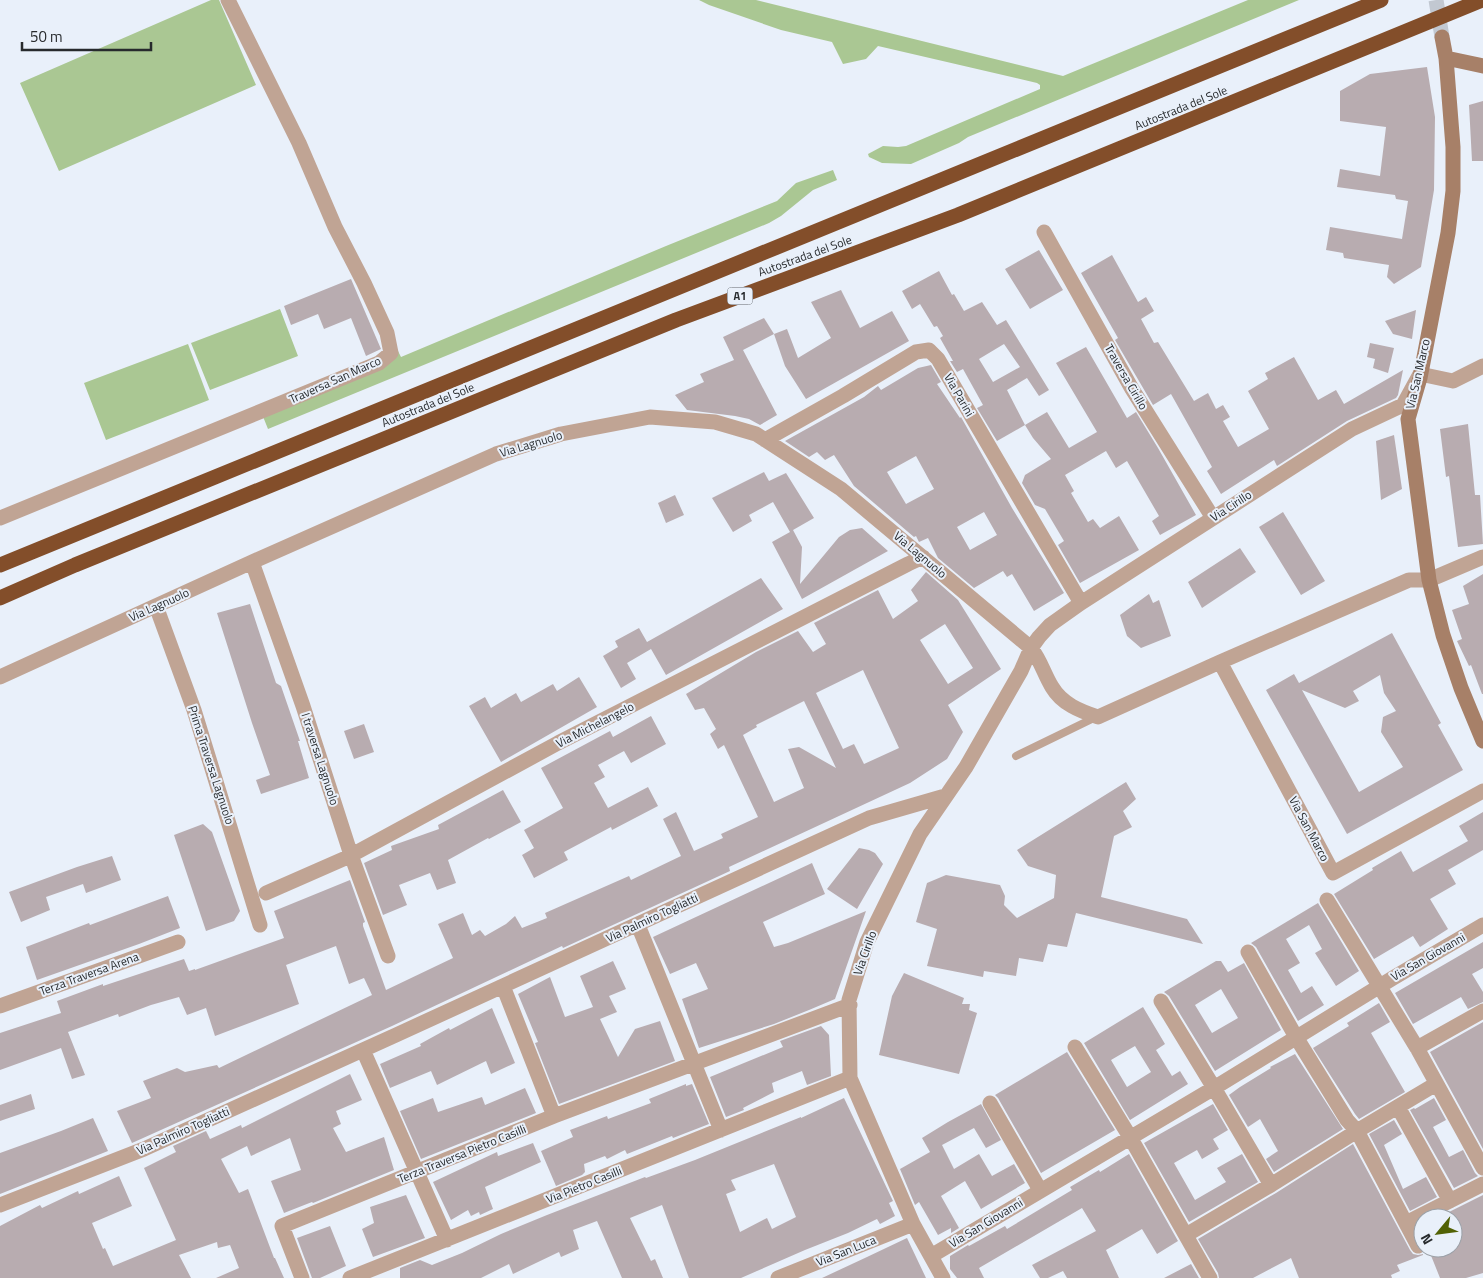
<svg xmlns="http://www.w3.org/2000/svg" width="1483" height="1278" font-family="'Titillium Web',sans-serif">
<rect width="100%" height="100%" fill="#e9f0fa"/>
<path fill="#aac793" d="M211 0H219L256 85 59 171 20 83Z
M699 0H756L1063 76 1248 0H1299L968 137 959 143 911 164 882 163 869 157 868 154 883 146 898 147 906 146 1040 89V85L1037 83 878 46 866 59 843 64 832 42 781 30 709 5Z
M833 170 837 180 813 190 781 216 769 223 268 429 262 414 396 347 401 357 666 246 777 201 796 183Z
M280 309 298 356 210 390 191 343Z
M188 344 209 400 106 440 84 383Z"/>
<path fill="#b8acb0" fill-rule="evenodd" d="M1427 67 1435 117 1434 190 1421 267 1394 284 1387 277 1389 265 1344 258 1343 253 1326 250 1330 227 1402 239 1408 201 1396 199 1395 195 1337 187 1340 169 1380 176 1386 127 1340 121V91L1370 74Z
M1483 101V161H1472L1469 105Z
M1039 250 1063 290 1030 309 1005 269Z
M1112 255 1138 302 1146 297 1154 311 1141 319 1154 343 1158 342 1194 401 1208 393 1216 409 1223 405 1230 417 1223 421 1238 447 1269 429 1248 391 1268 379 1265 373 1294 357 1318 400 1336 390 1344 404 1403 370 1398 395 1396 398 1347 421 1277 466 1274 460 1221 494 1207 471 1212 467 1171 394 1153 405 1115 340 1118 338 1081 273Z
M939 271 952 295 954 294 964 311 982 302 997 325 1006 320 1049 390 1039 396 1027 378 1007 390 1025 425 997 441 977 408 983 405 963 369 957 372 950 361H953L940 338 943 336 937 326 934 327 920 304 912 309 902 291ZM1004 344 1020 367 993 382 979 359Z
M351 279 381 349 366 356 351 318 324 329 318 314 291 325 284 306Z
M841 290 860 328 892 311 909 341 806 399 785 366 774 334 787 329 798 358 831 338 811 302Z
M1416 310 1412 339 1393 334 1385 321Z
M764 318 774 334 743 350 777 415 760 425 749 419 735 416 687 410 675 395 704 382 700 374 734 360 723 337Z
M1370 343 1394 348 1388 373 1373 368 1375 359 1367 357Z
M1086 347 1127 418 1136 412 1158 448 1196 515 1160 535 1152 521 1159 516 1127 461 1116 468 1106 451 1065 475 1074 491 1071 493 1088 522 1093 519 1100 528 1119 516 1139 550 1080 583 1058 545 1064 541 1045 509 1035 505 1022 483 1025 475 1051 459 1033 438 1025 425 1047 412 1069 448 1097 432 1056 363Z
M931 365 941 382 937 384 960 418 961 417 1012 508 1064 593 1034 611 1012 574 1007 577 1003 571 974 588 938 558 928 538 919 542 916 536 914 537 854 486 834 455 825 460 817 452 809 457 785 441 864 397 878 386 881 390 918 368ZM916 456 934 489 906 504 887 472ZM984 512 997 535 970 550 957 527Z
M1468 424 1475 495H1480L1483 544 1458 547 1449 476 1446 477 1440 429Z
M1394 435 1402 489 1381 500 1376 441Z
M764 472 769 481 786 473 814 518 793 530 802 547 800 584 839 537 850 530 862 528 888 551 802 599 772 542 790 532 773 502 749 515 752 521 733 532 712 498Z
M675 495 684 515 666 523 658 503Z
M1283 512 1325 581 1301 595 1259 527Z
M1240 548 1256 572 1202 608 1188 582Z
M926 572 958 600 1001 669 948 705 963 732 947 759 910 783 729 867 730 871 563 948 562 946 392 1026 132 1143 117 1111 151 1098 143 1081 177 1068 185 1072 217 1065 219 1068 372 995 364 978 349 984 336 946 286 965 299 1004 215 1036 206 1008 187 1015 179 997 151 1005 119 1017 118 1014 68 1032 85 1075 72 1079 61 1048 0 1070V1033L61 1013 57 1001 103 984V986L184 959 189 971 195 969V970L284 938 274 911 350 880 365 922 363 923V926L386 990 453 958 438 924 463 913 472 935 480 930 485 936 506 924 515 916 522 928 547 918 545 913 629 876 631 880 681 856 663 819 676 812 694 851 723 838 721 834 758 817 724 745 718 749 710 734 716 729 704 708 695 710 686 694 756 652 798 631 813 652 826 644 814 623 878 590 893 619 918 601 911 590ZM945 624 973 668 948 684 920 640ZM863 670 899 748 864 764 854 744 843 749 816 693ZM804 701 836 768 799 747 788 749 804 788 774 802 743 735 757 727 756 725Z
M1483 574V694H1482L1471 665 1469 666 1457 641 1462 639 1452 610 1469 604 1463 586Z
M761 578 783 609 666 675 647 642Z
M1149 594 1153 603 1159 600 1171 636 1141 648 1127 636 1120 615Z
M250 604 276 683 281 686 300 741H298L309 778 261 794 256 780 270 775 252 723 217 613Z
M639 628 651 649 627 663 636 679 621 688 603 656 618 647 615 641Z
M1392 633 1441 723 1438 725 1463 770 1347 834 1266 690 1294 674 1299 683ZM1380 675 1384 693 1396 711 1383 717 1381 732 1403 767 1359 792 1302 690 1345 708 1359 701 1353 691Z
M579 677 597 707 501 762 469 706 485 697 491 708 516 693 521 702 553 684 557 691Z
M651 716 666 744 631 763 624 751 598 765 605 777 594 783 608 808 648 787 658 806 612 830 611 827 564 852 568 860 534 878 522 855 534 848 524 830 563 808 541 768 610 731 613 737Z
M364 724 374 752 354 759 344 731Z
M1126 782 1136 799 1123 811 1132 827 1114 836 1101 897 1187 919 1203 944 1076 913 1067 947 1048 944 1043 962 1019 958 1016 976 984 971 983 977 927 966 937 929 916 922 927 883 946 875 1000 885 1005 896 1004 905 1017 918 1054 898 1056 875 1028 866 1017 850Z
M503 790 521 822 489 839 488 838 448 860 456 883 437 890 430 873 399 885 407 905 383 915 364 863 392 850 391 846 439 829 438 825Z
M1483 812V850L1448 870 1456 884 1430 899 1448 929 1420 947 1413 936 1374 959 1334 894 1373 870 1372 868 1401 851 1413 872 1468 841 1459 826Z
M203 824 212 832 240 911 234 921 206 931 174 835Z
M859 848 869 850 875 853 883 864 857 909 827 889Z
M112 856 121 880 86 893 83 884 46 897 50 910 21 922 9 892 77 867Z
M812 863 825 894 763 922 774 947 788 943 866 911 835 999 809 1010 774 1024 699 1048 682 999 708 989 696 963 670 974 653 937Z
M168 896 180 928 139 944 37 980 26 947 89 923 90 925Z
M1318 903 1359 971 1336 986 1315 953 1322 949 1309 925 1286 939 1300 963 1288 970 1301 993 1312 986 1324 1005 1298 1021 1256 947 1251 943Z
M1483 942V968L1472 974 1483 992V1002L1468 1009 1461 997 1413 1024 1395 993Z
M613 961 626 989 609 996 617 1012 600 1019 618 1057 635 1029 660 1021 675 1061 559 1104 535 1043 538 1042 518 994 550 977 565 1017 593 1007 580 976Z
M1216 961H1221L1228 972 1244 963 1281 1030 1215 1071 1169 996 1164 992ZM1221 989 1238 1018 1212 1033 1195 1005Z
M904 973 964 998 962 1004H970L969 1010 977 1013 959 1074 879 1055 892 996Z
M1379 1003 1390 1022 1371 1033 1405 1092 1359 1119 1355 1114 1313 1048 1349 1026 1347 1023Z
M1143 1007 1165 1044 1156 1050 1172 1076 1180 1071 1188 1084 1130 1120 1084 1043ZM1135 1046 1151 1072 1127 1087 1111 1060Z
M492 1008 515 1063 491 1074 486 1061 437 1085 431 1071 390 1088 380 1064 421 1046 420 1044 449 1028 450 1030Z
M1483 1022V1149L1430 1052Z
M821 1026 829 1035 831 1076 807 1085 802 1071 772 1083 774 1092 743 1108 744 1110 726 1117 710 1077 783 1047 780 1041Z
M1067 1052 1115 1130 1041 1173 998 1098 995 1095Z
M1295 1054 1343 1129 1274 1172 1266 1159 1278 1151 1260 1119 1248 1127 1229 1095 1240 1087 1271 1068 1270 1067Z
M350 1074 362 1100 336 1111 341 1124 333 1128 346 1152 384 1137 394 1170 313 1203 312 1202 284 1213 271 1181 301 1170 290 1138 251 1156 247 1146 221 1159 239 1193 248 1189 274 1258H275L284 1278H216L239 1268 230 1245 218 1248 217 1242 179 1255 191 1278H0V1226L40 1205 42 1208 78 1191 79 1194 119 1176 132 1206 92 1223 103 1249 105 1248 113 1266 176 1240 144 1168 176 1152 173 1146 206 1131 210 1139 241 1125 242 1128Z
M686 1084V1086L692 1084 709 1124 673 1138 672 1136 627 1154 625 1150 607 1159 605 1156 584 1164 585 1172 582 1175 556 1186 541 1151 573 1137 570 1130 607 1116 608 1119 651 1103 649 1099Z
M525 1088 536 1113 421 1159 400 1111 433 1098 438 1112 482 1097 485 1105Z
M31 1094 35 1109 0 1121V1105Z
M844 1098 893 1201 889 1203 895 1216 880 1224 877 1219 848 1233 805 1250 741 1278H689L662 1205 630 1218 651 1261 655 1259 663 1278H622L597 1221 573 1230 579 1249 561 1257 559 1252 513 1274 509 1264 481 1278H400V1268L420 1260 432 1265 462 1253 501 1234 547 1215 645 1177 646 1178 695 1160 801 1117V1118ZM774 1164 796 1217 772 1229 767 1218 740 1232 726 1194 736 1190 731 1180Z
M1434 1098 1446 1120 1433 1127 1449 1157 1463 1150 1475 1173 1478 1176 1454 1188 1410 1110 1414 1108 1415 1109Z
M981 1104 1001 1140 986 1148 974 1128 942 1145 954 1169 979 1154 992 1176 1014 1164 1025 1183 981 1209 965 1181 941 1196 959 1228 951 1233V1228L938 1235 919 1202 915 1205 900 1169 930 1152 922 1138 948 1122Z
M1213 1104 1228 1130 1213 1139 1219 1149 1202 1159 1197 1150 1174 1163 1195 1200 1226 1182 1217 1168 1242 1154 1258 1182 1189 1222 1144 1143Z
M93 1118 108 1151 0 1194V1153L61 1131Z
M1394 1120 1402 1134 1384 1145 1403 1189 1426 1177 1437 1197 1410 1211 1369 1134Z
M533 1143 541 1162 485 1187 493 1209 480 1215 479 1212 471 1216 468 1210 451 1220 433 1182 497 1152 498 1156Z
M1353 1144 1410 1250 1413 1254 1418 1255 1423 1254V1255L1397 1265 1400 1271 1391 1275 1392 1278H1299L1291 1258 1253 1278H1219L1218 1273 1198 1239 1276 1193Z
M1129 1154 1178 1241 1157 1254 1142 1229 1106 1250 1119 1278H1067L1063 1271 1048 1278H1040L1032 1265 1096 1231 1082 1208 979 1268 984 1278H957L950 1269V1256L968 1245 969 1246 1005 1226 1007 1229 1072 1190 1070 1187 1099 1170 1100 1172Z
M406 1195 425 1238 373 1257 362 1229 374 1223 370 1207Z
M1483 1195V1273L1466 1278H1440L1428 1248H1453V1218H1437Z
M330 1226 346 1266 320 1278H312L297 1238Z
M907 1238 926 1278H822L867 1257Z
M1191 1264 1199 1278H1164Z"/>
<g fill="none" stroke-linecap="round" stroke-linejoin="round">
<path stroke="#c2c8d1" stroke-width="15" stroke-dasharray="15 8" stroke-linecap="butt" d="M1436 0 1442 37"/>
<path stroke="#c0a494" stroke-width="8" d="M1016 756 1096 717"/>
<path stroke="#c0a494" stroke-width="15" d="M1044 232 1132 389 1213 518
M765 440 843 396 916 352 929 350 938 359 1081 603
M0 518 379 363 391 353 387 333 364 283 335 227 299 143 228 0
M252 562 303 706 351 855 388 956
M156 606 194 710 260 925
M1220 662 1333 873 1483 791
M0 677 252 562 496 454 561 434 650 417 715 422 756 434 841 489 1031 648C1041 661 1044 674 1052 687 1062 704 1080 711 1098 717L1220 662 1409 580H1429L1483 557
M266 893 348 857 558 743 908 564 923 557
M1327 900 1417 1048 1483 1168
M638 925 721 1130
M1248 952 1296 1037 1347 1120 1357 1131 1418 1246
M503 986 554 1116
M1161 1001 1214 1088 1271 1185 1186 1235
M0 1006 178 942
M1075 1047 1130 1137 1210 1278
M1417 1048 1483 1011
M363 1050 447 1240
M990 1103 1040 1190
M1398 1107 1450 1201
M1271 1185 1357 1131 1436 1084
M0 1205 144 1149 396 1035 869 818 945 796
M1406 1223 1483 1184
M931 1256 1214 1088 1393 978 1483 925
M302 1278 282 1226 554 1116 850 1005
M350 1278 850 1078
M778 1278 913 1224
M943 1278 913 1224 850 1078 849 1000 867 942 920 834 966 767 1021 671 1031 648 1039 637 1050 625 1081 603 1352 429 1403 405 1420 374 1453 381 1483 366"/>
<path stroke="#a78068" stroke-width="15" d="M1442 37 1446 58 1453 147V191L1448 233 1420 378 1408 419 1429 580 1443 635 1461 688 1483 741
M1446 58 1483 66"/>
<path stroke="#834e2a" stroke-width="15" d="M0 565 1381 0
M0 598 75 565 676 320 958 215 1482 0"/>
</g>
<g text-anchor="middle" stroke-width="4" stroke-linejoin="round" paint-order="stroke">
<rect fill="#e9f0fa" stroke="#61656a" stroke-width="1" x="727.5" y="287.5" width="25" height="17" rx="4"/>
<g font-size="11" font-weight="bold" fill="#272a2d">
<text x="740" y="300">A1</text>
</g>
<g font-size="12" fill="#272a2d" stroke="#e9f0fa">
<text transform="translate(1181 108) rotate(-22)" y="4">Autostrada del Sole</text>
<text transform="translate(805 256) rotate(-20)" y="4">Autostrada del Sole</text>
<text transform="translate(1418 374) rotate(-77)" y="4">Via San Marco</text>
<text transform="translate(1126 377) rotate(60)" y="4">Traversa Cirillo</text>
<text transform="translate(335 380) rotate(-24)" y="4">Traversa San Marco</text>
<text transform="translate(959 395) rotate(60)" y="4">Via Parini</text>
<text transform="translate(428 405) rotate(-22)" y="4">Autostrada del Sole</text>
<text transform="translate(531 444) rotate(-17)" y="4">Via Lagnuolo</text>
<text transform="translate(1231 506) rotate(-33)" y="4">Via Cirillo</text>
<text transform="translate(920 555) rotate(40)" y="4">Via Lagnuolo</text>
<text transform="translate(159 605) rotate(-24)" y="4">Via Lagnuolo</text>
<text transform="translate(595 725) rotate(-27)" y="4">Via Michelangelo</text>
<text transform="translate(320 759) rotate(72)" y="4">I traversa Lagnuolo</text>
<text transform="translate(211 765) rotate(72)" y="4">Prima Traversa Lagnuolo</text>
<text transform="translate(1309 829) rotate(62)" y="4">Via San Marco</text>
<text transform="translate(652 918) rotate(-25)" y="4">Via Palmiro Togliatti</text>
<text transform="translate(865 953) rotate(-70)" y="4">Via Cirillo</text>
<text transform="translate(1428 957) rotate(-30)" y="4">Via San Giovanni</text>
<text transform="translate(89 974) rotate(-20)" y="4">Terza Traversa Arena</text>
<text transform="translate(183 1131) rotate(-24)" y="4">Via Palmiro Togliatti</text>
<text transform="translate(462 1154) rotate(-22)" y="4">Terza Traversa Pietro Casilli</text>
<text transform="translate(584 1185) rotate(-22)" y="4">Via Pietro Casilli</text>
<text transform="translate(986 1223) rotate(-31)" y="4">Via San Giovanni</text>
<text transform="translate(846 1251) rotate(-22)" y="4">Via San Luca</text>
</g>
</g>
<g transform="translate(1438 1233) rotate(241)"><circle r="24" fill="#e9f0fa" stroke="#9ba1a8"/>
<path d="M0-4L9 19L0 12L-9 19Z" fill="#516105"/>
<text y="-8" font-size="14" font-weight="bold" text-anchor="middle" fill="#272a2d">N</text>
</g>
<path d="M22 42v8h129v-8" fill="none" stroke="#272a2d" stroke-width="2.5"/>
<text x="30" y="42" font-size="15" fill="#272a2d" stroke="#e9f0fa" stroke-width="4" paint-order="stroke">50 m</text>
</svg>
